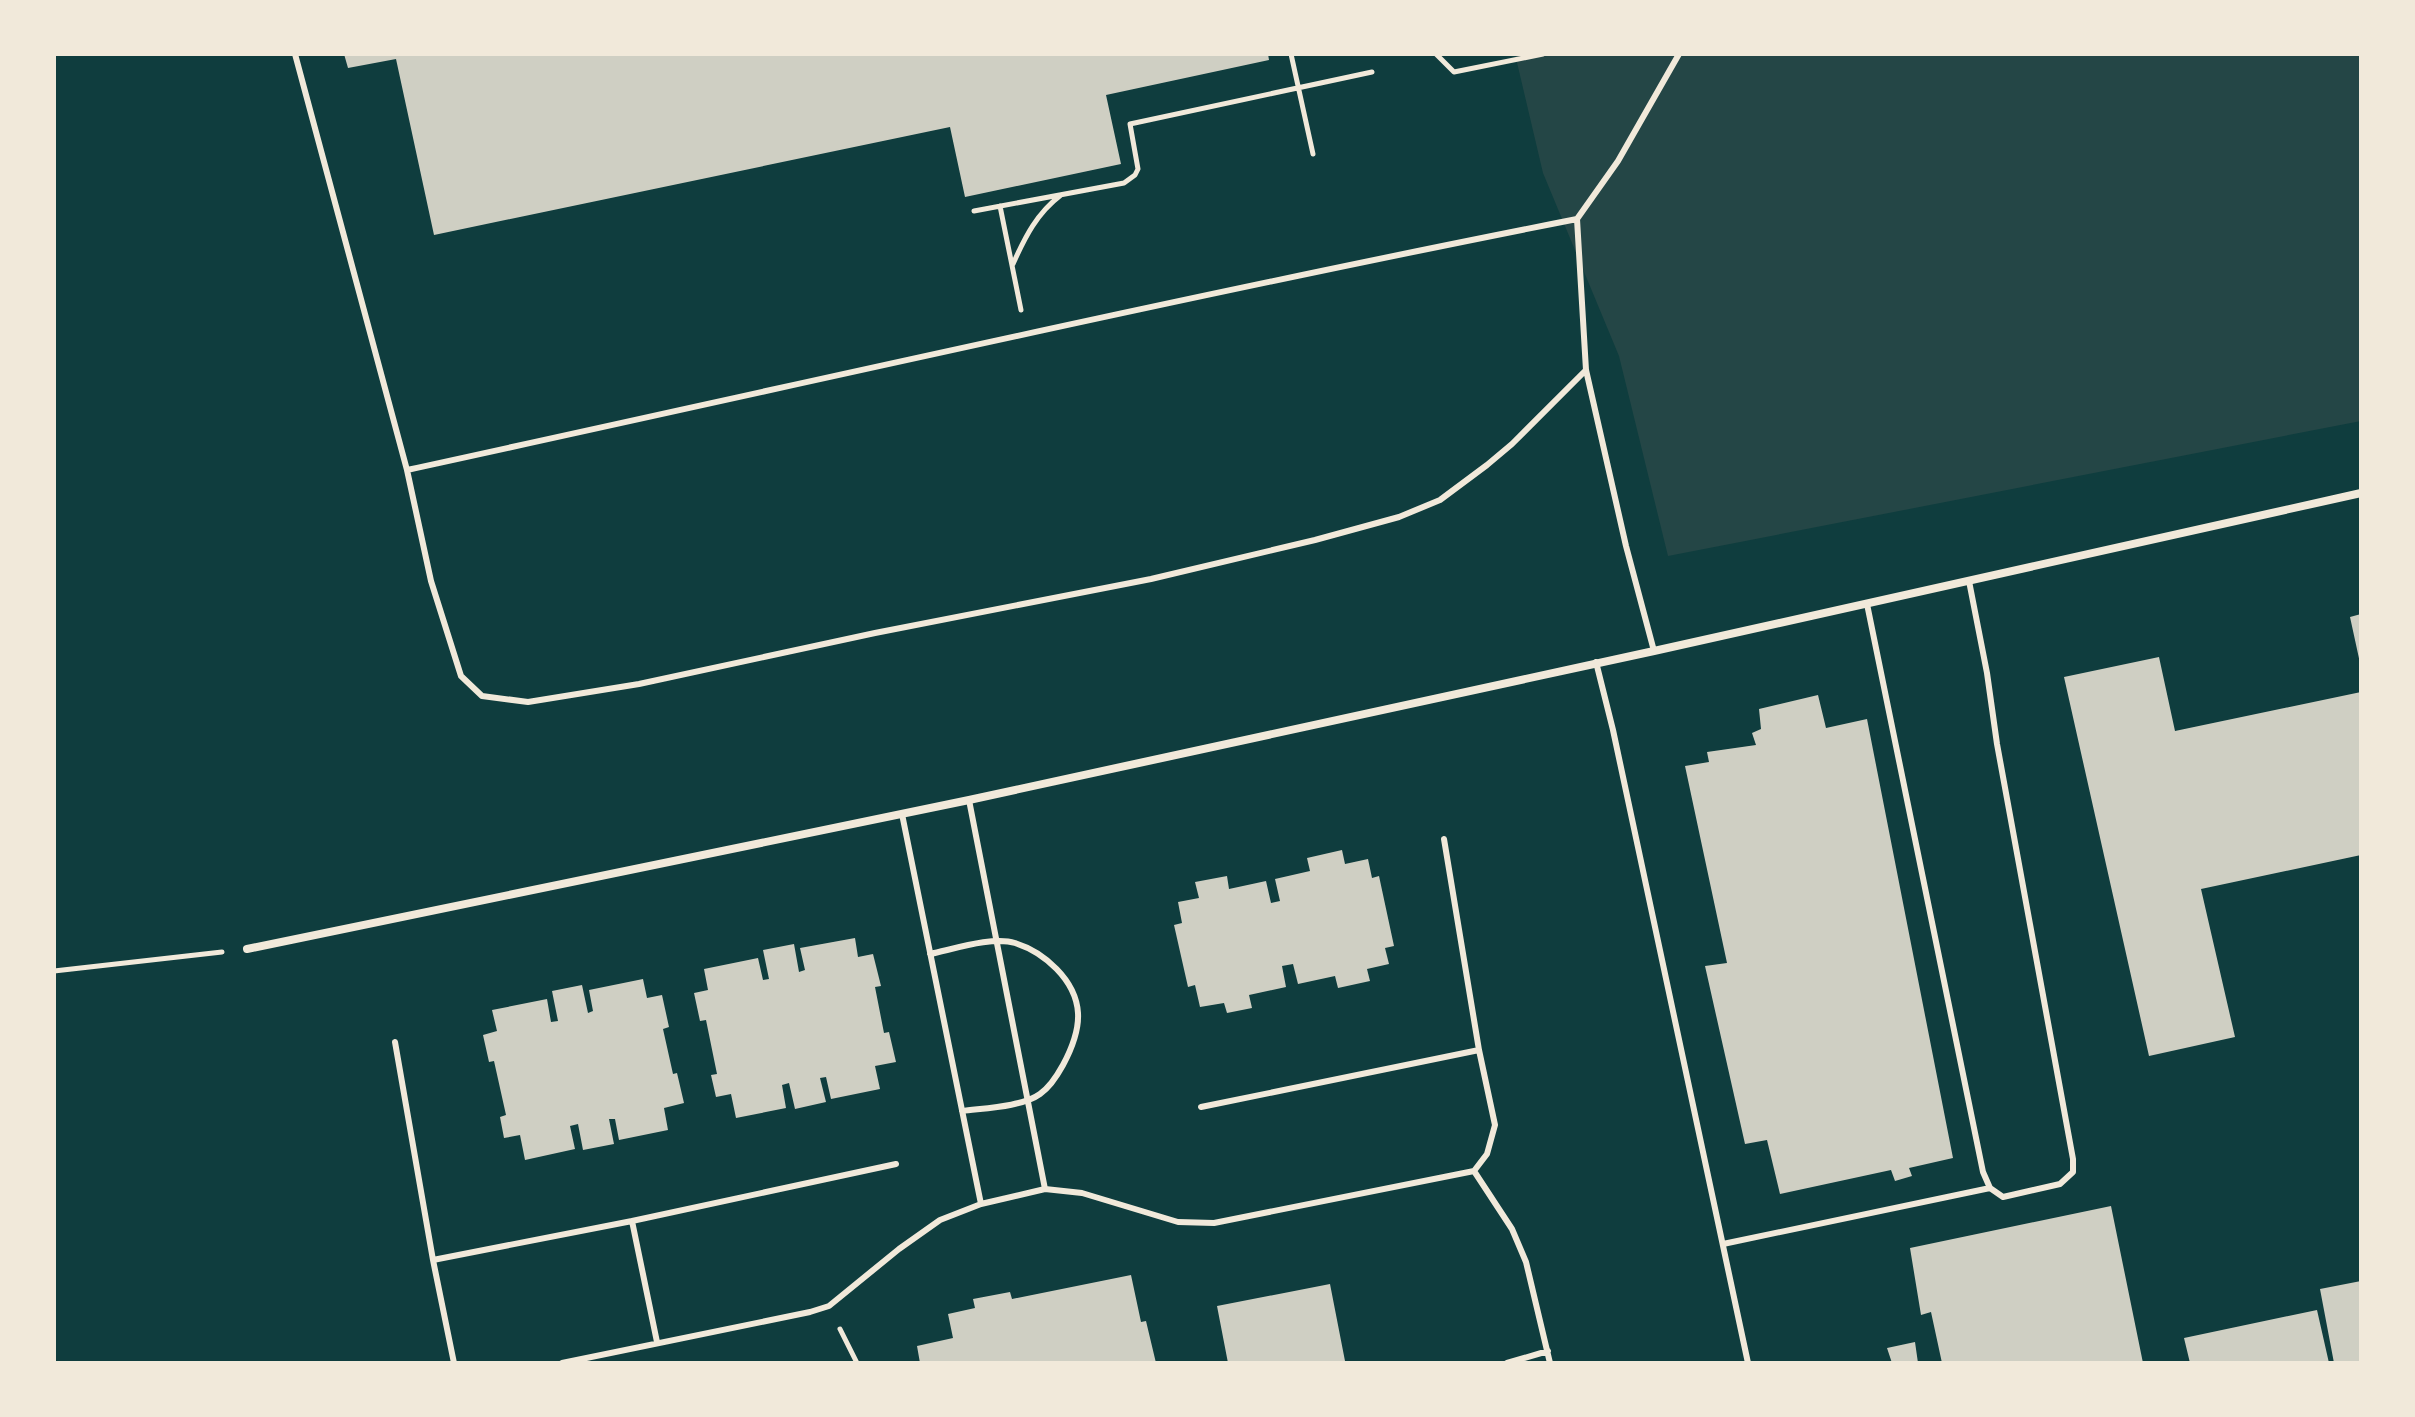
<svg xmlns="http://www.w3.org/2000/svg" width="2415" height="1417" font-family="Commissioner,sans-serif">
<rect width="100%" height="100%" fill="#0f3d3e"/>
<path fill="#244646" d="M1515 54H2361V421L1668 556 1619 356 1543 173Z"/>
<path fill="#cfcfc3" d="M344 54H1268L1269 60 1106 95 1121 164 965 197 950 127 434 235 396 59 348 68Z
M2361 614V663H2360L2350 617Z
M2159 657 2175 731 2361 692V855L2201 889 2235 1037 2149 1056 2064 677Z
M1818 695 1826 728 1867 719 1953 1158 1909 1168 1912 1176 1895 1181 1891 1170 1780 1194 1767 1140 1745 1144 1705 966 1727 963 1685 766 1709 762 1707 752 1756 745 1752 733 1761 729 1759 709Z
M1342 850 1345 864 1368 859 1372 878 1379 876 1394 946 1385 948 1389 964 1367 969 1370 981 1338 988 1335 976 1298 984 1293 964 1282 966 1286 987 1249 995 1252 1008 1227 1013 1224 1003 1200 1007 1195 985 1188 987 1174 925 1182 923 1178 902 1199 898 1195 882 1227 876 1229 889 1266 881 1271 903 1280 901 1275 879 1310 871 1307 858Z
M855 938 858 957 873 954 881 986 875 987 884 1033 889 1032 896 1062 875 1066 880 1089 831 1099 826 1077 820 1078 826 1102 795 1109 789 1083 782 1085 786 1108 736 1118 731 1094 716 1097 711 1075 717 1074 706 1020 700 1021 694 993 708 990 704 969 758 958 763 980 769 979 763 950 794 944 799 972 805 970 800 948Z
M643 979 647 998 662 995 669 1027 663 1029 673 1074 677 1073 684 1103 664 1108 668 1130 619 1140 615 1119H609L614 1144 583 1150 578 1124 570 1126 575 1149 525 1160 520 1135 504 1138 500 1117 506 1115 494 1061 489 1062 483 1035 497 1031 492 1010 547 999 551 1022 558 1021 552 991 582 985 588 1013 593 1011 589 990Z
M2111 1206 2143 1363H1942L1931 1312 1921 1315 1910 1248Z
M1131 1275 1141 1322 1146 1321 1156 1363H920L917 1346 953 1338 948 1314 975 1308 973 1299 1010 1292 1012 1299Z
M2361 1281V1362L2334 1363 2320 1289Z
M1330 1284 1345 1361 1339 1363H1228L1217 1306Z
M2317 1310 2329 1363H2190L2184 1338Z
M1915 1342 1918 1363H1892L1887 1348Z"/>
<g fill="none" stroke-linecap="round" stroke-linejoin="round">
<path stroke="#f1e9da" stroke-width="5" d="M1291 54 1313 154
M1436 54 1454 72 1543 54
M1000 206 1021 310
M974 211 1124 183 1135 175 1138 169 1130 124 1372 72
M1013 264C1025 237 1037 213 1061 195
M54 971 222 952
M840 1329 857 1363"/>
<path stroke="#f1e9da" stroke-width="6" d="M295 54 407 470 431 581 461 676 482 696 528 702 639 684 875 633 1151 579 1315 540 1399 517 1440 500 1487 465 1512 444 1586 370
M407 470C797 385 1186 296 1577 219
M1867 604 1983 1172 1990 1188 2003 1197 2060 1184 2073 1172V1159L1997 744 1987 673 1969 581
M1654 651 1626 546 1586 370 1577 219 1618 161 1679 54
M1596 662 1613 730 1748 1363
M969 800 1045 1189
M902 814 981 1204
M1444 839 1479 1050 1495 1125 1487 1154 1474 1171
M930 954C954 949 993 936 1015 943 1044 952 1076 980 1078 1013 1079 1030 1071 1050 1063 1065 1057 1076 1050 1087 1040 1094 1022 1107 984 1108 962 1111
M395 1042 433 1260
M1201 1107 1479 1050
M632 1221 657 1342
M1723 1244 1990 1188
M454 1363 433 1260 632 1221 896 1164
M562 1363 810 1312 829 1306 899 1249 940 1220 981 1204 1045 1189 1082 1193 1178 1222 1214 1223 1474 1171 1512 1229 1526 1262 1550 1363
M1507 1363 1548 1351"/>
<path stroke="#f1e9da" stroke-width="8" d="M247 949 969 800 1654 651 2361 493"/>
</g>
<rect width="2415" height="1417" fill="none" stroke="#f1e9da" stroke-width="112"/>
</svg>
